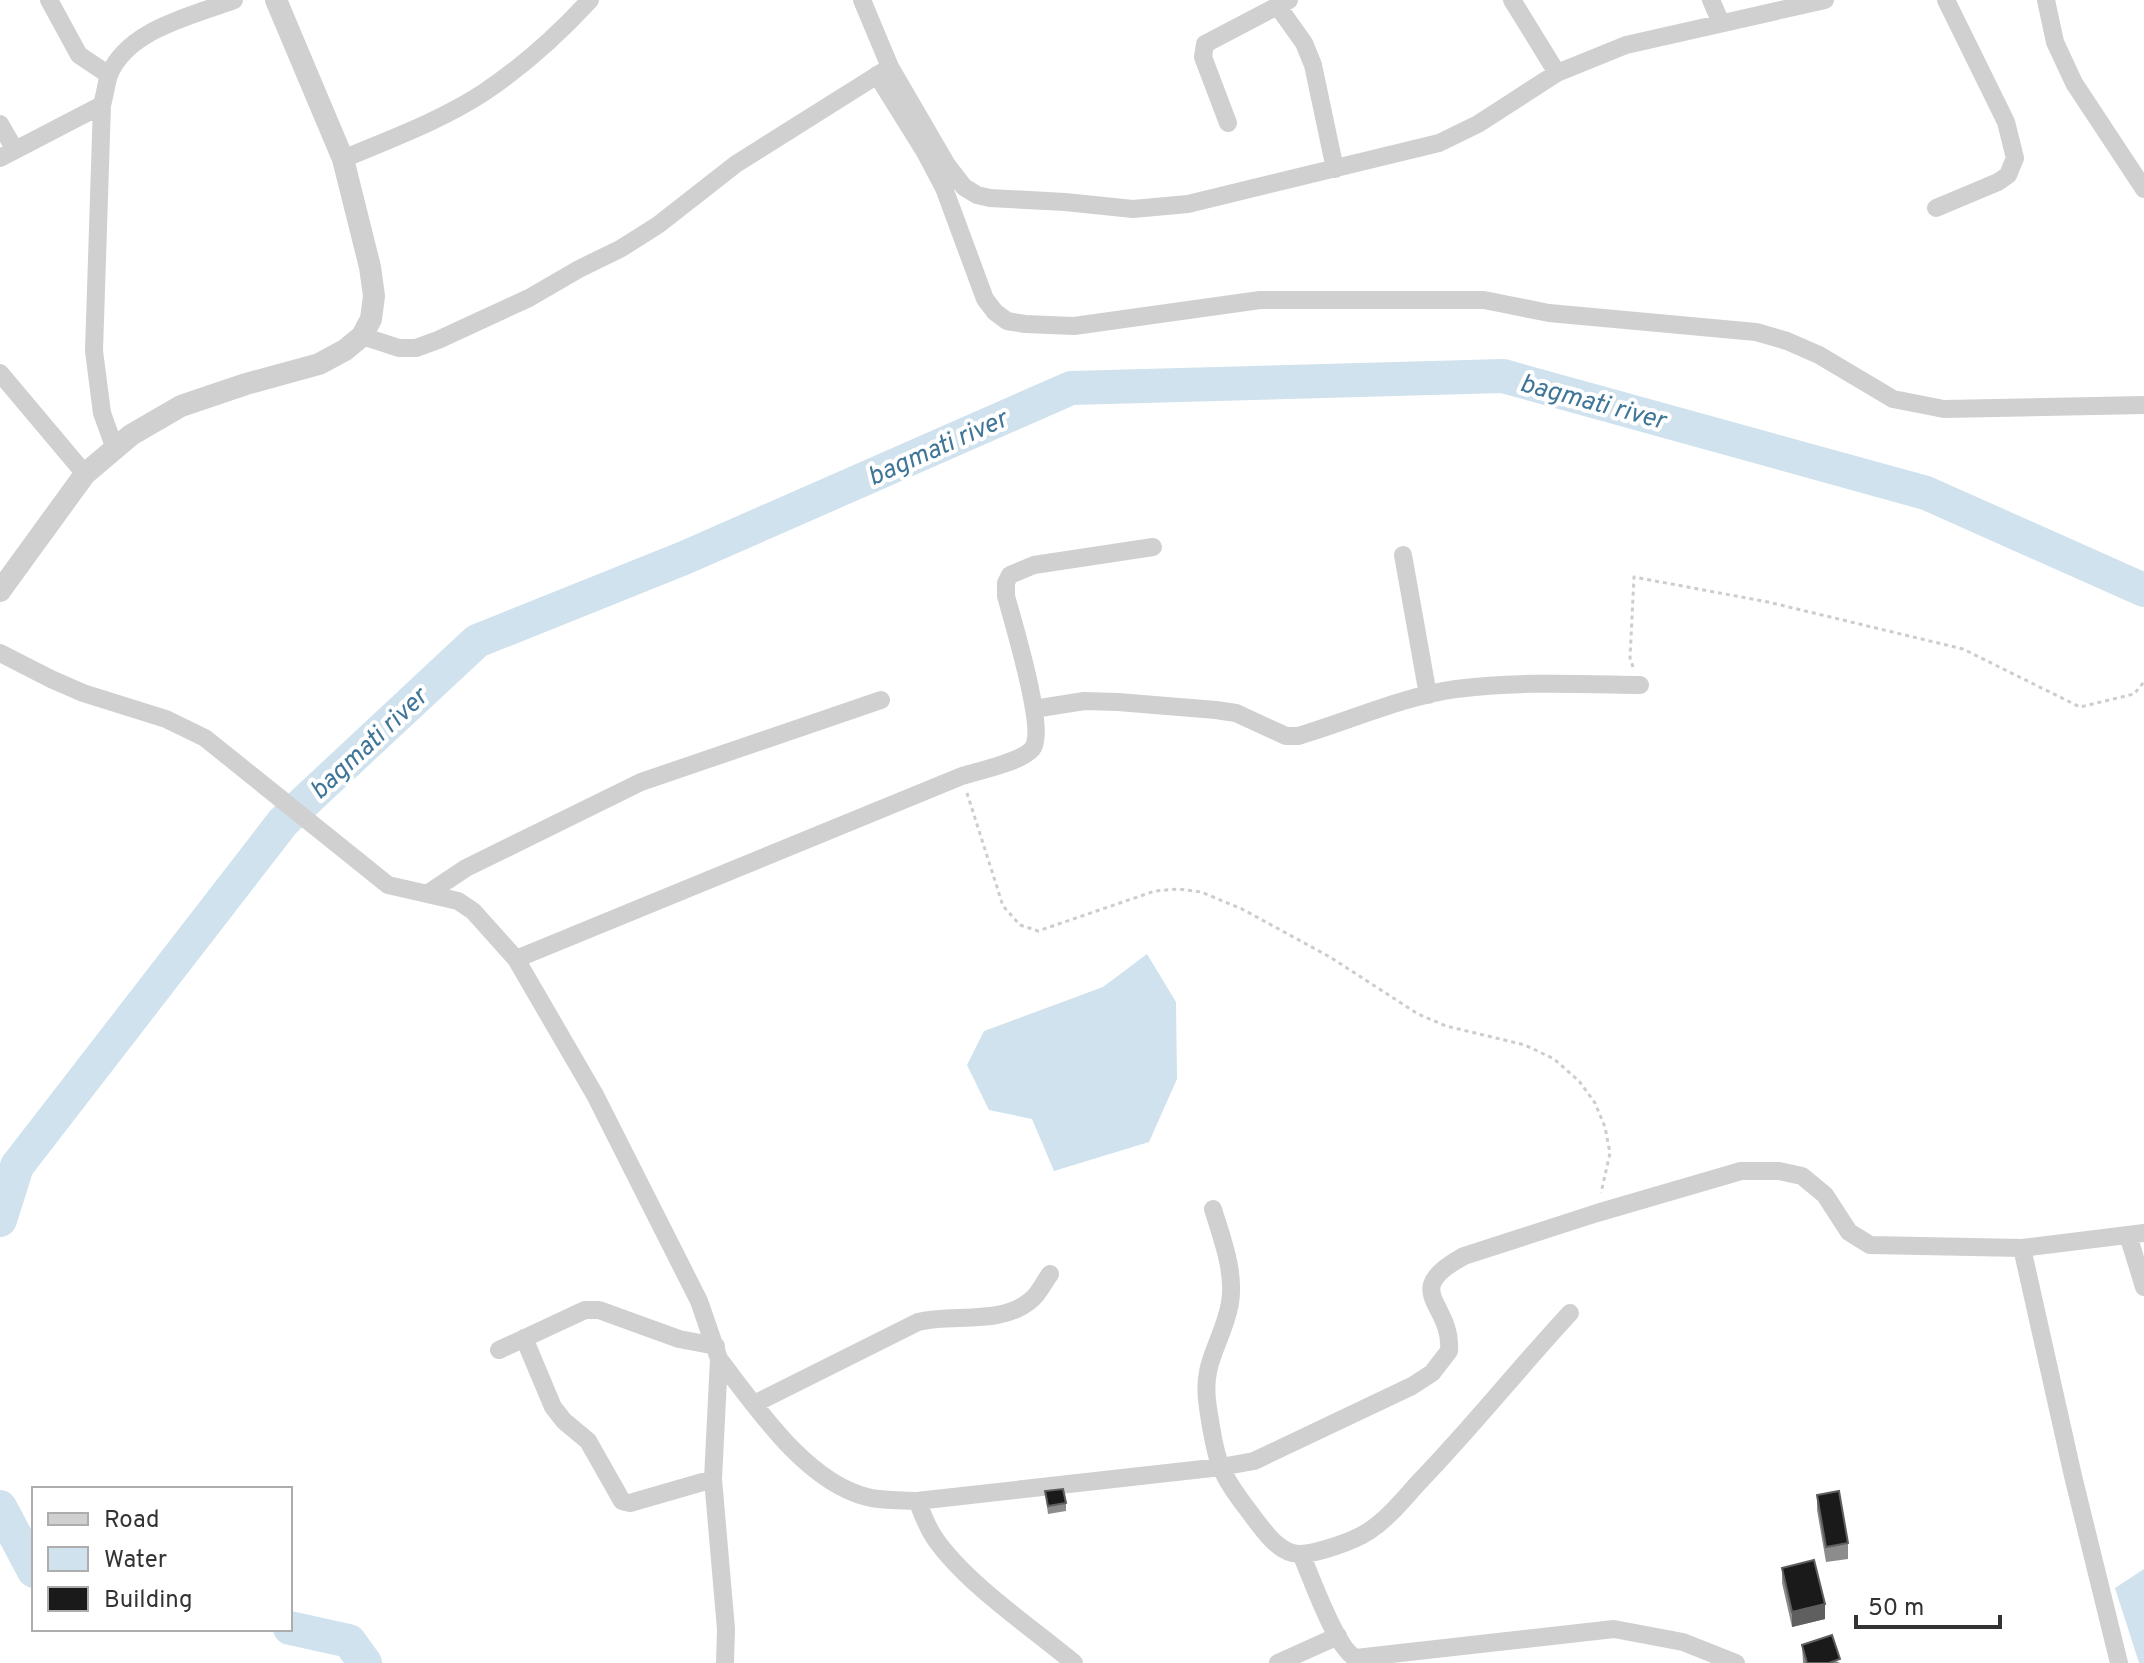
<svg xmlns="http://www.w3.org/2000/svg" width="2144" height="1663" font-family="Overpass,sans-serif">
<rect width="100%" height="100%" fill="#fff"/>
<path fill="#cfe2ee" d="M1147 954 1176 1002 1177 1079 1149 1142 1054 1171 1032 1119 989 1110 967 1065 984 1031 1103 987Z
M2144 1569V1663H2139L2115 1588Z"/>
<g fill="none" stroke-linecap="round" stroke-linejoin="round">
<path stroke="#cfe2ee" stroke-width="34" d="M0 1220 17 1166 283 822 477 641 684 558 1071 388 1503 376 1926 493 2144 590
M0 1507 34 1571
M290 1628 349 1641 365 1663"/>
<path stroke="#cdcdcd" stroke-width="3" stroke-dasharray="4 4" stroke-linecap="butt" d="M1633 667 1630 658 1634 577 1768 602 1963 649 2080 707 2134 694 2144 682
M967 793 1003 906 1020 925 1038 931 1155 891 1178 889 1201 892 1242 909 1330 957 1418 1014 1446 1026 1525 1045 1554 1059 1579 1081 1595 1103 1605 1127 1610 1153 1601 1193"/>
<path stroke="#d0d0d0" stroke-width="18" d="M49 0 79 55 109 75
M862 0 890 67 947 165 964 187 977 195 990 198 1065 202 1133 209 1188 204 1439 143 1478 124 1557 73 1626 45 1825 0
M1512 0 1557 73
M1711 0 1721 23
M2046 0 2055 42 2074 83 2144 189
M1279 8 1304 43 1313 65 1335 169
M877 75 925 152 944 188 985 299 995 312 1007 321 1025 324 1074 326 1260 300H1484L1549 313 1756 332 1787 341 1819 355 1893 399 1944 409 2144 405
M1228 123 1203 57 1205 44 1289 0
M0 124 15 150
M0 158 102 105
M343 159C390 139 440 121 483 93 522 67 558 35 590 0
M1936 208 1998 182 2008 175 2015 158 2006 122 1946 0
M362 336 399 348H416L438 340 529 298 579 269 620 249 658 225 736 164 887 69
M0 373 85 474
M115 449 102 413 94 351 102 105C105 95 106 84 109 75 128 29 192 16 234 0
M1403 555 1428 695
M0 653 51 679 83 693 166 719 205 738 388 885 458 901 473 911 516 959 595 1095 699 1301 719 1359 713 1479 726 1629 725 1663
M1034 709 1084 701 1118 702 1216 710 1236 713 1286 736H1298C1349 721 1404 696 1456 689 1517 681 1579 684 1640 685
M427 894 466 868 641 782 881 700
M516 959 962 776C978 771 1021 762 1032 749 1047 732 1013 622 1006 596V583L1010 575 1034 565 1153 547
M1213 1209C1222 1239 1235 1271 1230 1303 1223 1343 1200 1361 1208 1408 1211 1426 1214 1451 1221 1467 1228 1485 1243 1503 1254 1518 1265 1532 1280 1555 1301 1554 1319 1553 1354 1541 1369 1531 1389 1518 1405 1497 1421 1480 1473 1426 1519 1368 1570 1313
M2128 1235 2144 1287
M2022 1248 2073 1476 2119 1663
M524 1338 553 1407 564 1421 588 1441 622 1501 630 1503 713 1479
M499 1350 585 1310H599L679 1339 716 1346
M719 1359C756 1407 806 1482 867 1497 883 1501 902 1500 917 1501L1221 1467 1254 1461 1412 1386 1432 1373 1449 1351C1453 1302 1398 1292 1464 1256L1597 1213 1741 1171H1779L1802 1176 1825 1195 1849 1232 1870 1245 2022 1248 2144 1233
M754 1404 918 1322C953 1313 1001 1326 1031 1300 1039 1294 1044 1282 1050 1274
M917 1501C923 1514 927 1528 936 1540 968 1585 1031 1627 1074 1663
M1301 1554C1311 1576 1336 1650 1356 1658L1614 1629 1683 1642 1736 1663
M1278 1663 1338 1636"/>
<path stroke="#d0d0d0" stroke-width="22" d="M0 591 85 474 131 435 181 406 246 384 319 364 345 350 362 336 371 319 374 296 370 267 343 159 276 0"/>
</g>
<path fill="#8c8c8c" d="M1045 1491 1066 1503V1511L1048 1514Z
M1817 1495 1848 1543V1559L1826 1562 1817 1510Z
M1782 1568 1825 1619 1792 1627 1782 1583Z
M1802 1645 1840 1663H1803Z"/>
<path fill="#5f5f5f" d="M1825 1604V1619L1792 1627V1612Z"/>
<path fill="#1a1a1a" stroke="#5f5f5f" stroke-width="2" d="M1063 1489 1066 1503 1048 1506 1045 1491Z
M1839 1491 1848 1543 1826 1547 1817 1495Z
M1814 1560 1825 1604 1792 1612 1782 1568Z
M1832 1635 1840 1659 1829 1663H1807L1802 1645Z"/>
<g text-anchor="middle" stroke-width="8" stroke-linejoin="round" paint-order="stroke">
<g font-size="26" font-style="italic" fill="#3f7597" stroke="#fff">
<text transform="translate(1593 401) rotate(15)" y="9">bagmati river</text>
<text transform="translate(937 447) rotate(-24)" y="9">bagmati river</text>
<text transform="translate(368 743) rotate(-43)" y="9">bagmati river</text>
</g>
</g>
<rect x="32" y="1487" width="260" height="144" fill="#ffffff" stroke="#adadad" stroke-width="2"/>
<rect x="48" y="1513" width="40" height="12" fill="#d0d0d0" stroke="#adadad" stroke-width="2"/>
<text x="104" y="1527" font-size="24" fill="#333333">Road</text>
<rect x="48" y="1547" width="40" height="24" fill="#cfe2ee" stroke="#adadad" stroke-width="2"/>
<text x="104" y="1567" font-size="24" fill="#333333">Water</text>
<rect x="48" y="1587" width="40" height="24" fill="#1a1a1a" stroke="#adadad" stroke-width="2"/>
<text x="104" y="1607" font-size="24" fill="#333333">Building</text>
<path d="M1856 1615v12h144v-12" fill="none" stroke="#333333" stroke-width="4"/>
<text x="1868" y="1615" font-size="24" fill="#333333" stroke="#ffffff" stroke-width="6" paint-order="stroke">50 m</text>
</svg>
